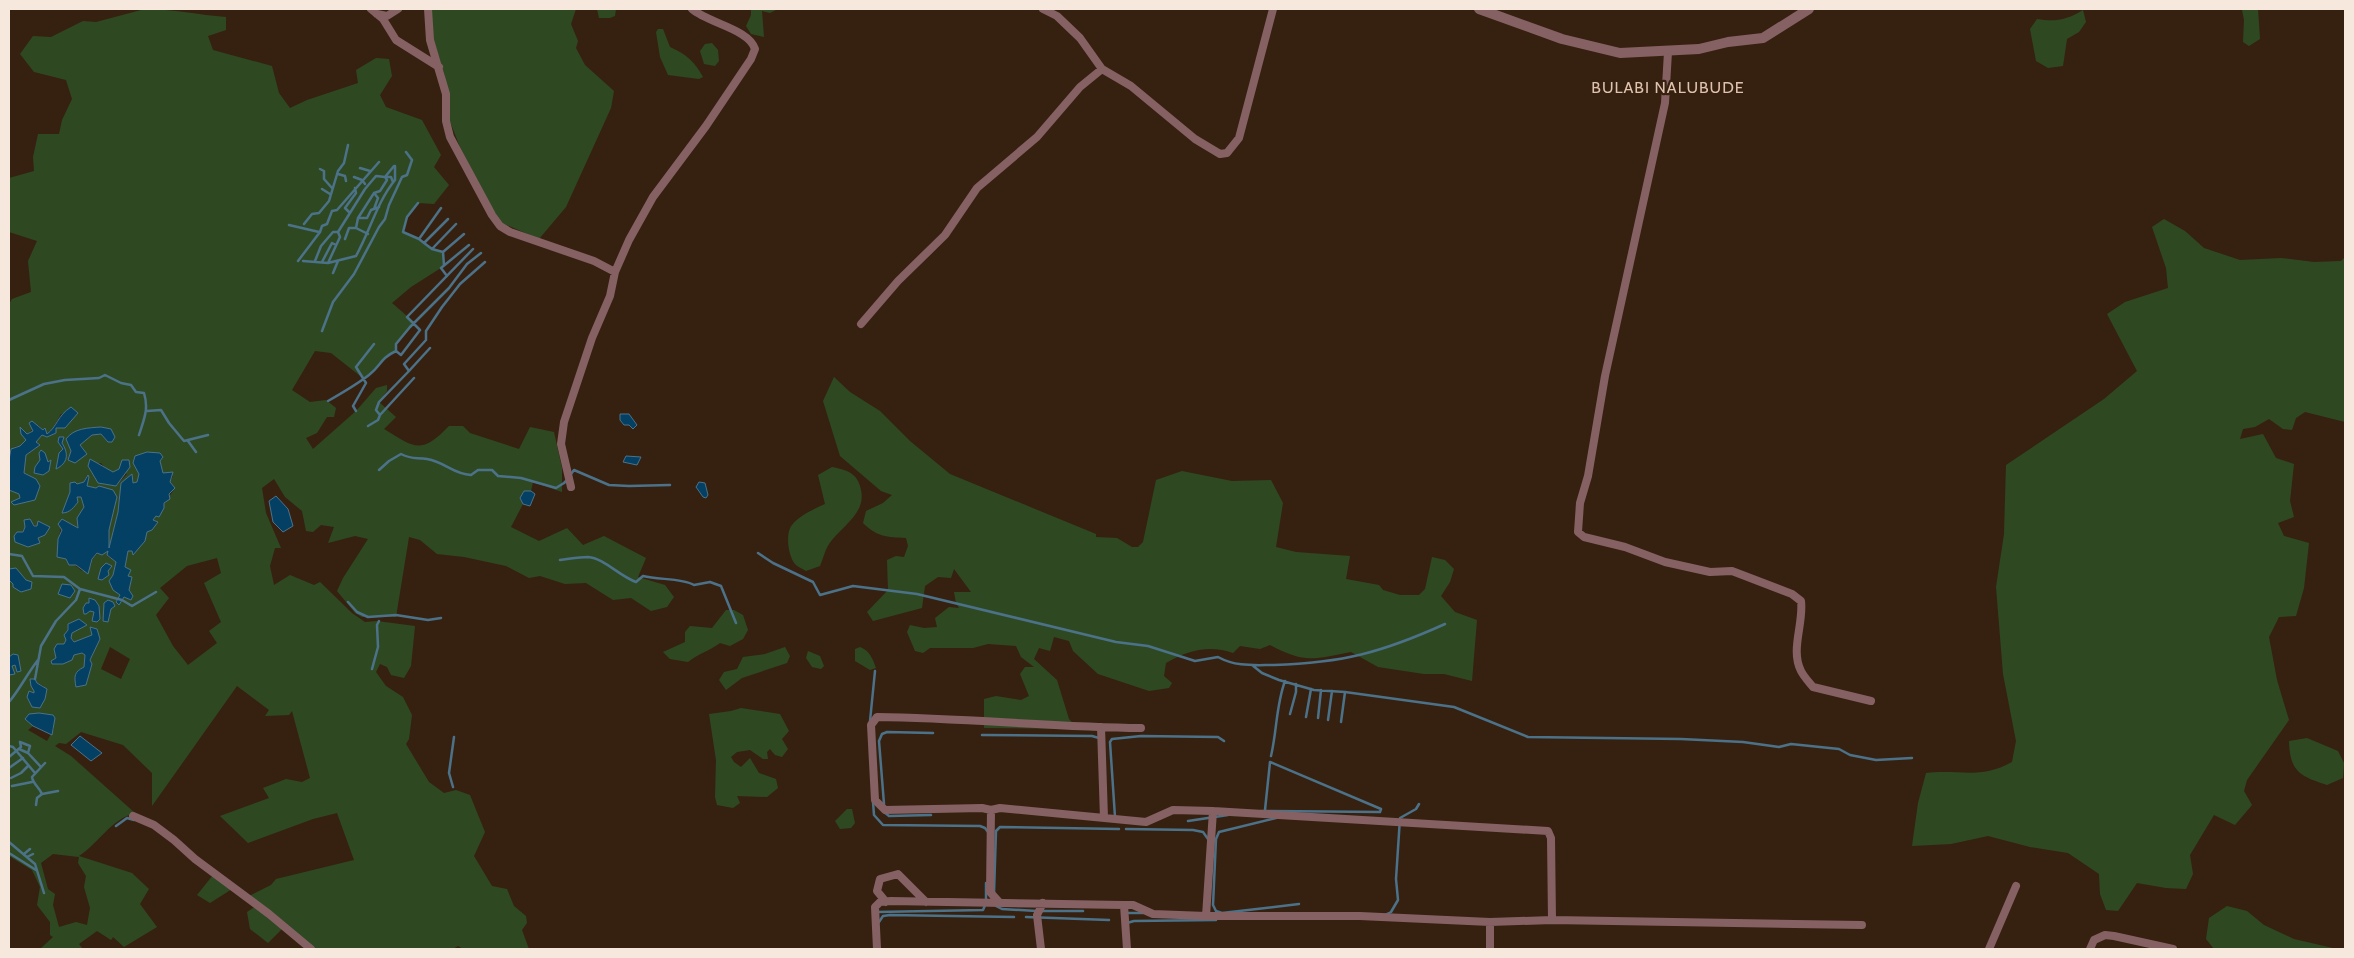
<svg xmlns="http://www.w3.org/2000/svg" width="2354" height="958" font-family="Cabin,sans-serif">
<rect width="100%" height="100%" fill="#362111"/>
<path fill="#2e4922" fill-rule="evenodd" d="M145 9C173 9 199 15 226 17V30L208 36 213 50 272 66 279 93 290 108 307 100 358 83 356 70 376 58 389 59 392 76 380 95 386 107 422 120 441 155 434 167 449 185 434 204 418 203 407 217 403 232C417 238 429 247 443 252L444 266 411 287 392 303 415 323 396 344V351C377 359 379 368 364 379L331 353 315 351 292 390 310 402 326 400 336 408 334 417H327L317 433 306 438 313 449 356 411 376 388 387 385V391L379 402 396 417 384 429C415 448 421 455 449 426H463L470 433 519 449 530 427 554 432 562 468V492L533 482 531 491H524L520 498 523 504 511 527 539 541 567 528 583 545 604 536 646 558 638 577 665 585 674 597 667 607 651 611 631 598 613 600 586 583 565 584 540 576 529 578 506 566 464 557 437 554 420 540 409 537 396 617H362L355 613 337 591 343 578 368 539 355 536 328 543 334 527 321 525 313 532 306 531 302 511 285 497 274 479 262 488 266 513 281 548H275L270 566 274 585 290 575 314 585 320 582 352 613 365 622 377 621 415 626 411 666 404 678 391 675 387 667 380 664 376 672 386 686 403 697 412 715 409 739 406 744 429 782 444 793 456 790 470 795 485 832 474 856 492 886 507 889 514 906 526 916 527 923 522 930 529 949H463L458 946 453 949H313L249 896 271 885 276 879 354 860 337 813 313 819 248 843 220 816 269 798 263 788 286 779 302 782 310 778 292 711 289 715 265 716 269 710 237 686 152 806V773L123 745 81 732 66 744 59 743 55 746 71 756 135 813C110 820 100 842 79 856L132 873 149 889 140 904 157 927 124 947 113 937 111 940 97 931 79 944 83 949H40L53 937 50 935V922L37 905 40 887 32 870 9 856V675L11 666 15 665 21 670 12 656 9 657V580L17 589 26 580 16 568 9 569V490L19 494 20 498 14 505 36 479 24 473 26 455 40 445 36 442 42 435 47 437 56 433 55 427 78 413 61 414 51 431 46 435 45 428 43 430 38 425 27 434 25 433 26 440 20 446 14 447 9 460V304L12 299 31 292 28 261 37 241 9 232V178L34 171 33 157 38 134H59L62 120 72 99 66 80 34 72 20 54 33 36 51 37 83 21 96 22ZM89 428 115 437 108 442 101 434 92 435 80 445 84 450 69 460 71 451ZM160 461 163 474 173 476 170 482 175 488 153 520 157 522 147 532 133 554 132 550 128 551 125 568 129 590 124 597 117 592 113 575 116 562 107 556 118 512 121 483 132 475 133 483 137 482 139 474 136 466ZM101 463 107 470 113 472 119 469 127 474 116 486 98 483 88 466ZM87 475 86 486 96 488 100 486 117 497 109 530 108 550C98 553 92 555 91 566L82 571C76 565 69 563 63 557 53 546 62 531 62 519L78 528 77 518 84 507 81 497 77 496 62 513C68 500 70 487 84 482ZM25 520 37 526 39 522 43 524 38 538 40 543 27 547 17 532H22L25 527ZM217 558 221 573 204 583 221 622 209 631 217 643 188 665 173 646 156 615 169 598 160 588 187 566ZM79 619 81 622 72 633 71 638 75 642 92 635 100 639 90 661 92 664 86 685 85 655 82 653 51 661 56 658 57 644H64L67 640 68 624ZM110 647 130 659 121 679 101 669ZM37 683 44 686 32 706 27 697 29 691 34 693ZM39 713 53 715 54 729 47 741 28 730 33 726 34 715ZM53 854 79 857 78 863 86 876 84 887 90 908 87 925 76 922 59 927 53 905 55 894 48 889 41 863Z
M432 9H576L571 24 578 41 576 48 585 65 614 91 611 108 566 207 539 239 502 223 489 204 460 147 449 119V102L444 73 431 31Z
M597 9H616L615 16 610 18H599Z
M751 9H778L770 13 762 11 764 37 751 34 746 26 751 15Z
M2230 9H2258L2260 39 2249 46 2243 42 2244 20 2242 10Z
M2083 10 2086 22 2079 32 2067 39 2063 66 2048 68 2036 61 2030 29 2037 19C2055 22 2067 20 2083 10Z
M658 29H663L670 47C686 54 695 62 703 77L699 79 668 75 660 57 656 32Z
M712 43 718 50 719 61 715 66 704 64 700 51 705 44Z
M2164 219 2185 231 2204 248 2240 260 2281 258 2314 262 2341 261 2345 257V422L2305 412 2296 418 2292 430 2283 429 2269 419 2255 427 2243 429 2240 439 2263 434 2276 458 2294 464 2290 501 2294 517 2278 523 2284 536 2309 543 2304 588 2296 616 2279 617 2269 637 2277 680 2289 720 2247 780 2244 791 2252 805 2235 825 2214 815 2190 855 2193 874 2186 889 2166 888 2137 883 2118 911 2106 910 2100 894 2099 874 2068 853 2030 847 1988 836 1951 844 1912 846 1918 803 1926 773C1959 769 1980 780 2012 762L2016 741 2003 674 1996 587 2004 534 2006 465 2104 399 2137 371 2107 314 2125 302 2168 288 2166 268 2152 227Z
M834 377 850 392 880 411 910 441 950 474 1096 534V537L1117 538 1132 547H1138L1143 542 1156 480 1182 471 1232 481 1271 480 1283 503 1276 547 1296 552 1350 556 1346 579 1379 585 1383 590 1400 595H1419L1425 589 1432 557 1445 560 1454 569 1450 582 1441 596 1455 612 1477 620 1472 681 1444 674H1424L1378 667 1351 652C1313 659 1306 664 1270 645L1260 649 1240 646 1233 653C1210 644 1185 651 1166 663L1164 676 1172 683 1169 688 1149 691 1098 674 1073 651 1069 641 1054 637 1050 651 1039 648 1034 659 1057 680 1069 719 1078 729 984 728V699L996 696 1021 700 1029 696 1020 674 1025 667H1034L1021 657 1016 646 988 644 973 648H930L923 653 915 651 907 632 910 625 924 628 937 627 935 618 949 607 959 608 956 603 954 592H971L954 569 951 578 938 577 925 586 922 608 873 621 867 612 888 590 887 560 896 556 904 557 908 546 906 538C887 537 877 537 863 523L866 511 883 503 892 495 881 491 840 456 823 401Z
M832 467C842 469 853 471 858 481 872 511 843 524 829 544 825 550 823 559 820 566L806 571C803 569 798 567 796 565 788 557 785 533 792 525 800 515 814 509 825 504L818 475Z
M726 610H734L743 615 748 630 743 639 730 646 720 643C709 651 698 654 688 662L670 659 663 652 685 642V632L690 626 712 628Z
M785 647 790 656 787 663 742 678 726 690 719 680 724 672 737 669 743 657 765 654Z
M860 647C869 650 873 659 876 668L870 670 855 661V649Z
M808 651 820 656 824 666 821 669 812 667 806 658Z
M741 708 780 714 789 731 782 739 788 749 782 757 775 755 770 749 767 752 768 759H763L750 750 737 752 731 757 734 762 741 767 750 758 759 773 776 779 778 788 767 797 737 796 740 803 733 808 717 805 715 797 716 760 709 714 731 711Z
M2307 738 2338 751 2344 763 2343 778 2327 785C2300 776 2290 772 2289 741Z
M847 809H852L855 823 851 828 840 829 835 821Z
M213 875 232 889 210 903 197 895Z
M256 906 283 928 268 943 250 929 247 912Z
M2227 906 2247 911 2264 925 2294 939 2337 949H2214L2206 939 2209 918Z"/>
<path fill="#034064" stroke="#4c7289" d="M71 407 78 413 65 428H56V433L47 437 42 435 36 442 40 445 26 455 24 473 36 479 40 486 35 500 14 505 11 502 20 498 19 494 9 490V460L11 449 20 446 26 440 21 434 20 427 27 434 33 431 29 423 32 421 43 430 45 428 47 434C57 427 57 416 71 407Z
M620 414H629L637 425 633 429 629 425H624L620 420Z
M101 427 111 429 115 437 112 442H108L101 434 92 435 80 445 87 454 75 463 68 460 71 451 66 439C74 428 88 428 101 427Z
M59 437H64L62 443C69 454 68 463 56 469L59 453 63 449 58 442Z
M41 450 45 453 48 462 51 460 49 471 43 475 34 473 35 467 40 460 39 453Z
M147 452 160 453 163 457 160 461 163 473 173 472 170 482 175 488 169 494 170 499 164 503V508L159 517 156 516 153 520 158 522 152 530 147 532 145 541 133 555 132 551H128L125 567 131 570 128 576 132 577 129 590 133 596 131 600 124 597 119 605 116 602 120 595 113 590 109 581 113 575 116 562 107 555 108 551 102 555 97 553 92 559 88 574 76 565H69L66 559 57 557 58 539 62 530 58 524 62 519 78 528 77 518 84 507 81 497H77L78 502C74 507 70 513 62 513L70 492V483L75 482 77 484 84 482 88 475 89 477 87 486 96 488 99 486 113 490 117 497 109 530V548L118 512 121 483 132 474 133 483 137 482 139 474 133 463 135 456Z
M626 456 641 457 637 465 623 462Z
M90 459 113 472 119 469 122 460H129L130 467 116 486 98 483 88 466Z
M699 482 705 483 708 495 706 498 703 497 696 487Z
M524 491H531L535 494 530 506 523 504 520 498Z
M276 496 288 509 293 526 283 532 273 522 269 501Z
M30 519 34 526H37L38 521 50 527 45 535 38 538 40 543 28 547 15 542 14 536 17 532H23L25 527 24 520Z
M106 563 112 566 108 571 109 575 102 580 98 579 101 568Z
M16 568 26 580 32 582 31 589 21 592 13 587V584L9 580V569Z
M62 584 71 585 75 591 70 598 58 594Z
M89 598 95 600 99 606 100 619 97 622 92 621 94 612 90 611 86 614H84L83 608 86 603H89Z
M108 600 113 602 115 606 111 609 108 622 103 621 104 603Z
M79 619 87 625 72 633 71 638 74 642 92 635 90 627 97 629 100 639 90 660 92 664 86 685 76 687C74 676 74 672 84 667L85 655 82 653 74 655 72 660 63 664H52L51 661 56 658 54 649 57 644H64L66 640 64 635 68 630V624Z
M13 654 18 655 21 671 17 672 15 665 12 666 15 674 9 675V657Z
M30 679H35L37 683 47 689 45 699 40 708 32 707 27 697 29 691 34 693V691L31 686Z
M39 713 53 715 55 718 52 735 33 726 25 719 29 714Z
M80 736 102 753 91 761 71 745Z"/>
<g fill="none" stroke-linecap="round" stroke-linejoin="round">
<path stroke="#4c7289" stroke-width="2.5" d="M360 168 370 171
M320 169 324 171V179L332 188
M338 174 345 176 346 181
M354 177 362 180 365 184
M322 189 330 194
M374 193 378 198 374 209
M418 203 407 217 403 232 419 239
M350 213 345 208 356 193 355 188
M358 218H367L371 210 379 207
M304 224 312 214 319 213 329 201 338 171 344 163 348 145
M289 225 319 232
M356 228 368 234
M345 239 349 228H356L358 218 374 193 380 191 387 180 385 177H391L393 182
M424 243 419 239 441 208
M432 249 424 243 448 219
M443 252 432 249 456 224
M298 261 320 232 322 226 327 224 332 211 337 210 379 162
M303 261 328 263 356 256C370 231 377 202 395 180V166
M315 261 321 246 333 232H338
M322 262 332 243 336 245
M328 263 340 237 338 232 365 189 376 176 385 177 394 166
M444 265 443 252 464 234
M333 273 338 261
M447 276 441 268 469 245
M322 331 333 302 354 274 379 227 385 219 389 205 402 177 407 175 412 160 406 152
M396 351 401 355 420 330 407 317 473 249
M409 371 430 348
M9 400 44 384 65 380 99 378 105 375 121 383 131 385 136 392 144 393C149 409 144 419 139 435
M328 401C342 393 356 385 369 375 382 365 379 359 396 351V344L410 327 449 288 467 264 481 253
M147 411 161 410 169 423 184 441 208 435
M356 411 353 406 366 383 356 367 374 344
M380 415 414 378
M368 426 378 420 380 415 376 410 379 402 409 371 404 364 426 340V331L442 307 460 284 485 262
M188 441 196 452
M379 470 389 461 401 454C413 460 416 457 427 459 445 462 453 474 471 475L478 470H492L498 476 521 478 556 488 564 483 568 479
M571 474 574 470 609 485 629 486 670 485
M758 553 773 563 813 582 820 595 853 586 917 594 1116 642 1148 646 1195 661 1218 657C1236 667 1254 665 1274 665 1343 663 1383 652 1445 624
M9 554 22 556 33 576 64 577 80 589 122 600 132 606 156 592
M560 560C569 559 579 557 588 557 604 558 619 576 636 582L643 576C659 580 682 578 694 585L710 582 721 586 736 623
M348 602 357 612 368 617 396 615 428 620 441 618
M1252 665 1262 673 1279 680 1314 690 1345 692 1454 707 1528 737 1681 739 1743 742 1779 747 1791 744 1839 749 1850 755 1876 760 1912 758
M372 669 378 647 377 625 379 621
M35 679 41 646 56 621 76 600 80 589
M9 702C20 689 27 674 38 660
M1290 714 1296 692V684
M1306 717 1311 689
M1318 718 1321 690
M1328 720 1332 691
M870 721 875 671
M1341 722 1345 692
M982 735 1092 736 1099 738
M9 746 13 747 35 773
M19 749 28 753 41 767
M1271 756C1277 731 1276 705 1285 681
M9 757 21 747 20 742 30 746 28 753
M45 763 32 777C33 784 39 787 42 794L58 791
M9 768 23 758
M11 778 21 773 28 766
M12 786 32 782
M453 787 449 773 454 737
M873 802 874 815 883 825 980 826 985 828 988 832
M884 804 879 741 882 734 887 732 933 733
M36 805 37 798 42 794
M1261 811 1380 812 1381 809 1270 762 1265 810
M884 812 889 816 931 815
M1115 817 1110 742 1112 739 1141 736 1218 737 1224 741
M1276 818 1219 832 1216 839 1213 905 1216 911 1222 913 1299 904
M1188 821 1228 815
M116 826 127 818 134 820
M1126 829 1193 830 1203 832 1208 839
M9 842 35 864 44 893
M9 853 36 870
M24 854 30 849
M27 857 33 854
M994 893 996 831 1000 827 1119 829
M996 906 1002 909 1037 911
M1042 911H1083
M877 912 983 910 986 903V883
M1127 913H1143
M1385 915 1391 912 1398 900 1396 879 1400 818 1416 809 1419 804
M1026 917 1109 920
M879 922 883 916 890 915 1014 917
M1127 923 1134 921 1216 920"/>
<path stroke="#866164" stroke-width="8" d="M371 9 383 19 396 40 439 67
M428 9 430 40 446 94V121L450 137 492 215 500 226 510 232 594 261 615 272
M1043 9 1057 16 1080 38 1102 69 1131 86 1195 139 1220 154 1227 153 1239 138 1273 9
M377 14 387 16 398 9
M1668 52 1665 103 1605 376 1588 476 1580 503 1578 532 1584 537 1625 547 1665 562 1710 572 1732 571 1792 594 1801 601C1804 623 1790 650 1801 671 1804 677 1809 682 1813 687L1871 701
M861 324 898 281 945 235 977 188 1037 137 1080 87 1102 69
M571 487 561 444 564 422 592 338 610 296 615 272 629 240 653 197 706 126 751 59 755 49C749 29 708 23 692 9
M1101 727 1104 818
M991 810 982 808 885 810 875 800 871 725 877 717C965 718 1053 727 1141 728
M133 816 154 825 174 840 195 859 269 914 311 949
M886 902 877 891 880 879 898 874 926 902
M999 902 990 892 991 810 1000 808 1146 822 1173 810 1213 811 1548 831 1551 838 1552 920
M1124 905H1133L1153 914 1206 916H1360L1490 922 1552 920 1862 925
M1206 916 1213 811
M877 949 875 907 880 902 891 901 1124 905 1127 949
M1041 949 1037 915 1043 903
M1490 949V922
M1989 949 2016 886
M2090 949 2094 940 2105 935 2114 936 2173 949"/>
<path stroke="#866164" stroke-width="10" d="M1479 9 1562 39 1620 53 1699 49 1728 42 1763 38 1809 9"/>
</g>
<g text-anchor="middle" stroke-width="4.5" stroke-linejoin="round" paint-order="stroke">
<g font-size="16" letter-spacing="1" fill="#e0c3af" stroke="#362111">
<text x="1668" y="93">BULABI NALUBUDE</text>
</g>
</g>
<rect width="2354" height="958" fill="none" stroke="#f7e8de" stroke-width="20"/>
</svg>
